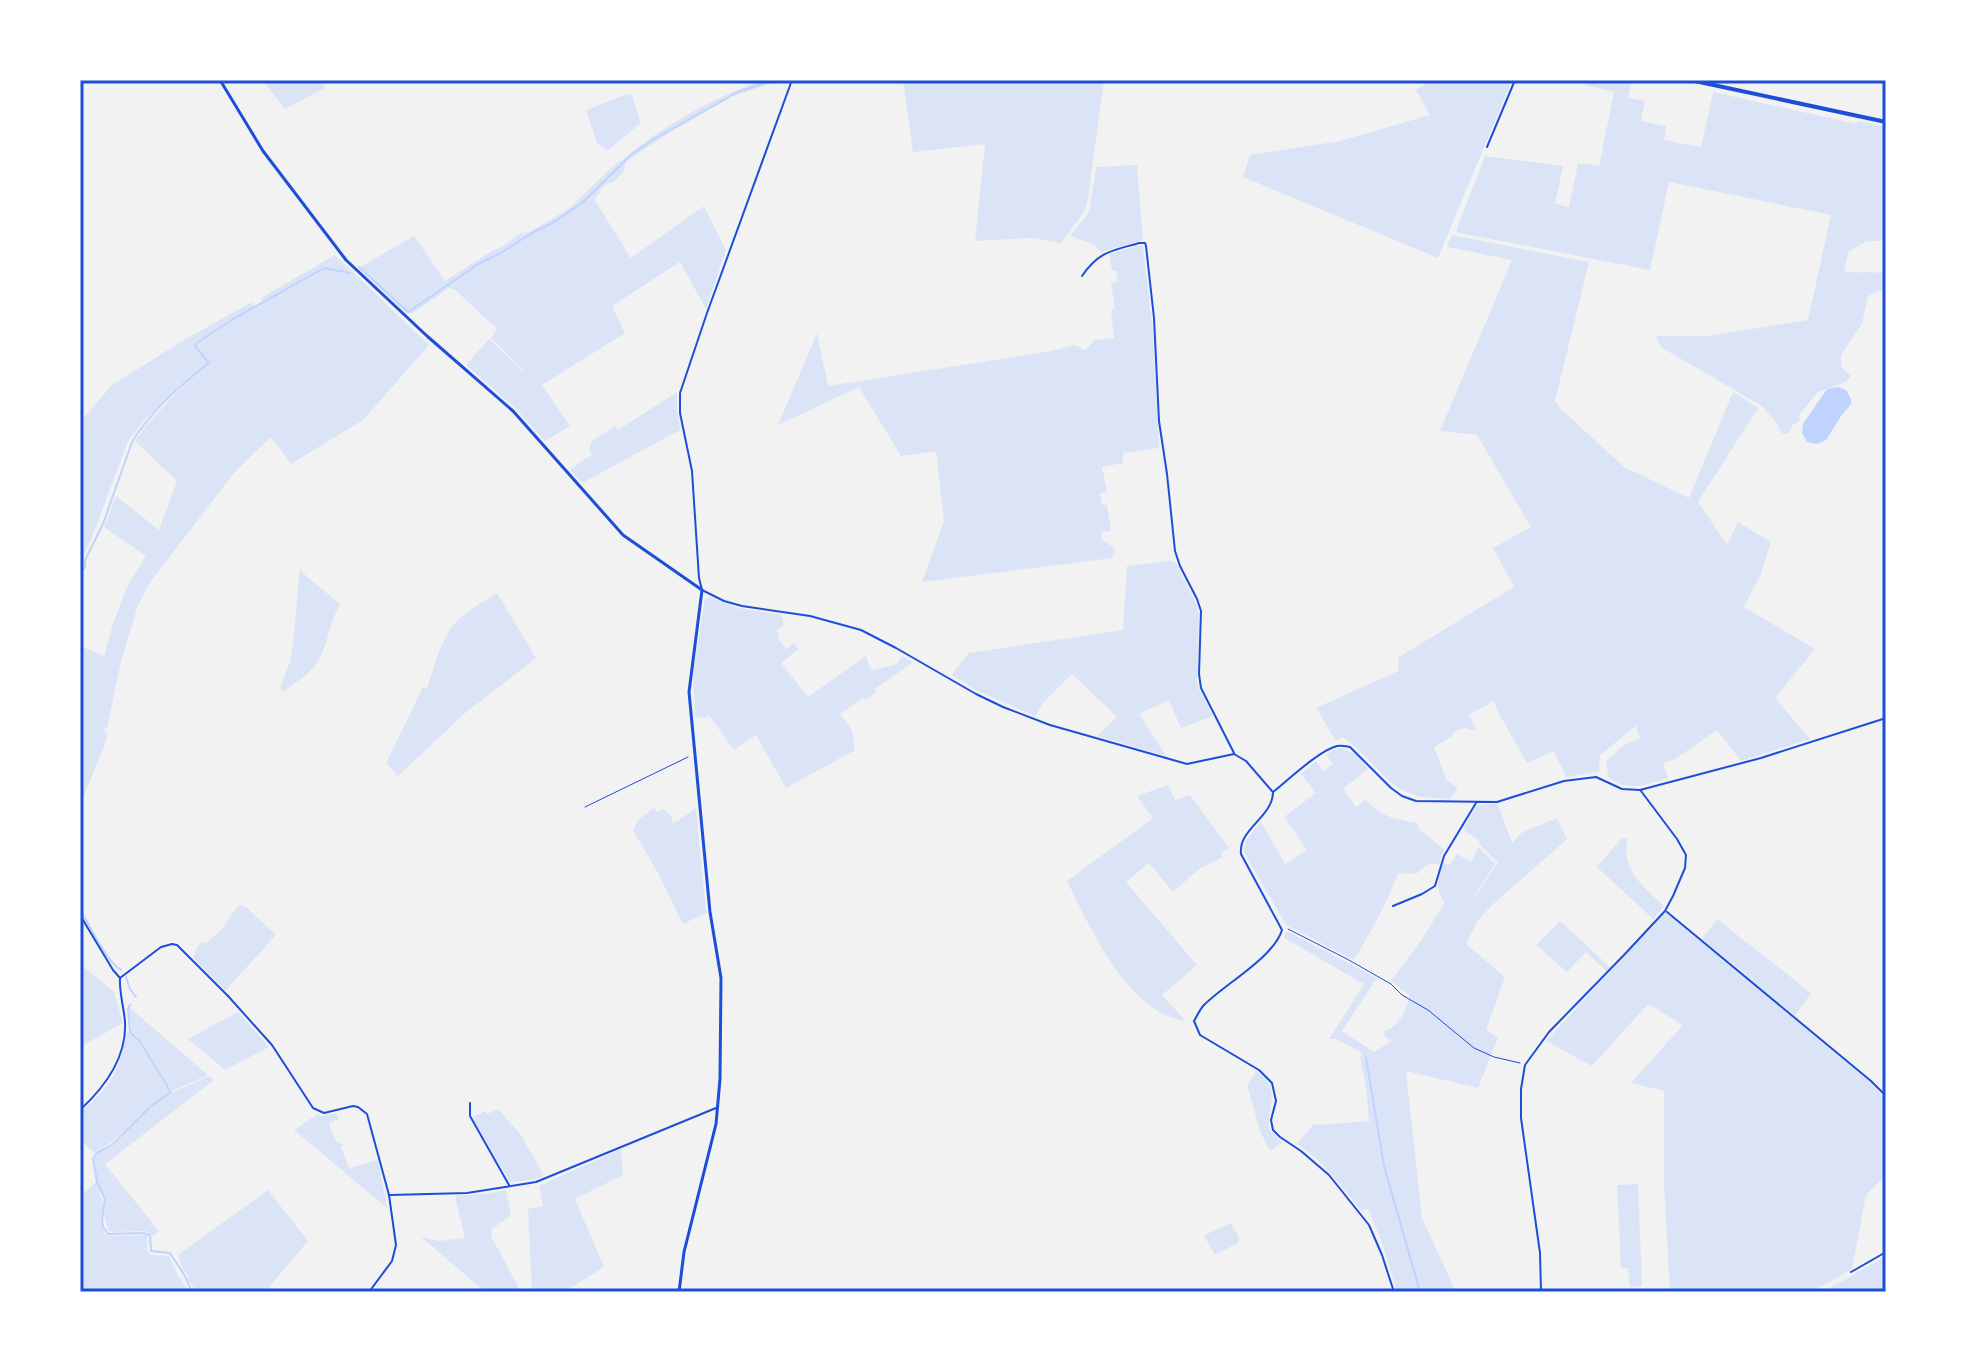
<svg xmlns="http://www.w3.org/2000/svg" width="1966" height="1372" font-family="'Asap Condensed',sans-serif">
<rect width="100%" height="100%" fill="#f2f2f2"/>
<path fill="#dbe4f7" d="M262 80H320L325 88 285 109Z
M765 80H781L733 96 674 130 626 161 624 171 614 182 608 183 601 189 600 192 594 199 631 258 704 206 726 250 706 309 680 262 612 306 625 333 542 385 570 426 545 441 514 407 466 365 489 339 524 372H525L491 338 497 329 454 289 449 288 413 313H406L359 268 414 236 445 281 492 251 502 247 521 233 530 232 567 210 619 161 623 160C660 127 718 95 765 80Z
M903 80H1104L1088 199 1084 212 1061 243 1030 238 975 241 985 144 913 152Z
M1431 80H1512L1438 258 1243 177 1250 155 1340 141 1430 115 1416 90Z
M1586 80H1632L1628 98 1645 101 1641 121 1666 126 1664 140 1701 147 1713 92 1857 124 1858 121 1886 127V240L1865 242 1849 251 1844 271C1857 274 1870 271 1884 273L1886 288 1868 296 1862 324 1841 355V367L1851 376 1845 382 1818 392 1799 415 1800 421 1793 424 1789 433 1783 434 1778 428V425L1762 406 1664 349 1660 345 1656 336H1707L1808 320 1831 215 1669 182 1650 270 1459 233 1456 231 1485 156 1563 166 1555 204 1569 207 1578 163 1599 166 1614 92 1585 85Z
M627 94 632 95 641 123 607 151 597 143 586 110Z
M1137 165 1143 240 1101 252 1093 244 1070 236 1088 213 1090 207 1096 167Z
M1452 235 1589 262 1555 401 1561 409 1624 467 1689 498 1733 392 1758 408 1698 502 1727 545 1738 522 1771 542 1760 576 1744 607 1815 649 1775 698 1810 739 1741 761 1717 730 1674 760 1663 763 1668 778C1646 785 1626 793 1607 776L1608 774 1606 761 1624 745 1640 738 1636 726 1600 755 1599 772 1566 777 1554 751 1527 763 1498 712 1494 701 1469 715 1476 728 1474 731 1465 728 1455 731 1451 737 1434 747 1446 779 1458 789 1450 799 1419 797 1400 789 1390 782 1356 747 1342 737 1336 741 1316 708 1398 671 1399 657 1514 587 1493 548 1531 527 1477 435 1440 431 1512 260 1447 247Z
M1137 246H1143L1153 332 1159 448 1123 453V463L1102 467 1107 491 1100 494 1102 504 1107 505 1111 531 1102 532V540L1114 547 1115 554 1112 555 1113 558 922 582 944 521 936 451 901 456 859 387 778 425 817 333 828 386 1051 351 1075 345 1085 350 1095 340 1114 338 1111 310 1115 308 1111 284 1118 281 1116 271H1112L1109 254Z
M335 255 429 345 363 420 291 464 271 437 234 473 151 581 138 605 121 661 107 728 103 727 107 734 106 741 80 806V646L104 656 113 624 127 587 146 556 104 527 116 496 159 530 177 481 135 441 149 422 183 386 181 384 143 422 128 441 97 524 81 563 82 566 80 570V422L112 385 184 340 252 302 254 307 262 303 261 298Z
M677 392V408L680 430 582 483 570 470 592 454 589 450 592 441 615 426 618 430Z
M1169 561 1175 562 1194 599 1199 614 1197 679 1198 687 1213 716 1181 728 1169 700 1139 714 1166 756 1097 736 1117 717 1072 674 1043 703 1035 716 976 690 951 675 969 653 1123 630 1127 566Z
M300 568 306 576 340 604C329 623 328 646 317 663 309 675 294 683 283 692L280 688 290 662 293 643Z
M497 593 536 658 464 714 398 776 386 763 423 687 427 688C434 668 439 646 451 628 462 613 481 603 497 593Z
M709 597 738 608 781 615 784 625 776 631 780 636 778 638 786 649 794 643 799 649 781 663 808 697 866 656 871 670 896 665 902 656 913 662 875 689 876 692 866 700 863 698 840 714 852 730 855 750 786 788 756 735 734 750 709 715 704 718 695 717 693 674 705 598Z
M1341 748 1355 754 1368 769 1343 789 1356 807 1365 799C1382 817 1393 819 1417 823L1419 829 1445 850 1441 855 1440 864H1429L1416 874 1398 873C1387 904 1371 931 1354 960L1286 925 1244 852 1246 840 1261 822 1285 864 1307 850 1284 817 1316 793 1301 774 1316 761 1324 771 1333 764 1326 755 1333 750Z
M1168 785 1175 800 1190 795 1229 848 1221 853 1223 857 1199 869 1173 892 1149 863 1126 882 1197 965 1162 995 1186 1021C1128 1014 1090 927 1067 881L1153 818 1137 796Z
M1498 804 1512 843 1521 833 1557 818 1567 839 1490 907 1477 922 1466 944 1505 977 1486 1030 1498 1038 1478 1088 1406 1071 1422 1218 1456 1292H1397L1382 1243 1368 1209 1361 1210C1341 1186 1323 1161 1297 1144L1314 1124 1320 1125 1369 1121 1366 1088 1360 1057 1362 1053 1336 1039H1329L1364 984 1284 938 1286 932H1289L1377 978 1342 1031 1374 1052 1393 1040 1387 1039 1383 1032C1401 1025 1404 1013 1410 996L1391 981 1422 939 1445 902C1435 891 1438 877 1443 863L1450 865 1457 854 1471 862 1478 847 1495 864 1461 915 1498 863 1479 844 1480 842 1463 829 1477 805Z
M654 808 657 812 663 809 671 816 673 824 696 808 706 913 683 924 658 873 633 830 638 820Z
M1622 838 1628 839C1619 868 1645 888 1664 906L1653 919 1597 867Z
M241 905 246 907 276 935 225 991 193 958 197 947 202 942 205 944 223 928 236 908Z
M1667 914 1870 1082 1886 1100V1175L1866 1195 1852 1269 1811 1292H1670L1664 1184V1091L1631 1083 1683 1025 1648 1004 1592 1066 1546 1041 1663 915Z
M1717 919 1811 993 1795 1016 1702 939Z
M1560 921 1610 967 1606 971 1586 952 1567 972 1536 945Z
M80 964 114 992 123 1023 80 1047Z
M130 1008 208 1075 172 1091 139 1038 131 1031 129 1011Z
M238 1012 269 1047 225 1070 188 1039Z
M127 1031 138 1040 170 1092C143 1110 123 1137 95 1153 79 1143 80 1130 80 1112 111 1087 120 1070 127 1031Z
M1256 1071C1282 1090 1268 1103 1269 1129L1282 1142 1270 1151 1260 1131 1247 1085Z
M209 1076 214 1080 105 1164 159 1231 153 1236 146 1231 113 1232 108 1231 104 1214 106 1198 103 1192 99 1194 103 1201 101 1223 105 1234 108 1236 146 1235 147 1236V1250L151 1255 169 1256 178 1276 189 1292H81L80 1197 97 1181 94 1160 98 1154 113 1146 153 1105 171 1093Z
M498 1109 521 1135 544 1176 533 1180 510 1182 472 1117 485 1111 487 1114Z
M336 1113 339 1121 335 1120 329 1123V1125L337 1142 344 1145 341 1147 349 1168 378 1160 387 1208 294 1130 318 1114 321 1116Z
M621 1149 623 1175 575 1199 604 1267 564 1292H532L528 1209 543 1206 539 1186Z
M1638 1184 1642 1286 1630 1287 1628 1268H1621L1617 1185Z
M268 1190 308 1241 265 1292H197L188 1280V1274L183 1270 178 1255Z
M506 1190 511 1215 492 1229 491 1236 521 1292H485L420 1236 439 1241 465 1238 455 1196 484 1194Z
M1231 1223 1239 1237 1238 1243 1215 1255 1204 1236C1213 1230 1222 1228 1231 1223Z
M1886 1256V1292H1823Z"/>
<path fill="#bfd3fe" d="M1838 387 1846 390 1851 399V404L1841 416 1826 440 1817 444 1807 442 1802 433 1803 424 1827 389Z"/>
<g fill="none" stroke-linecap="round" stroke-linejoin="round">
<path stroke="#bfd3fe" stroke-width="2" d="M359 267 408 312 480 263 499 254 535 231 551 224 582 203 632 154 654 139 738 92 773 80
M80 576 85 567V560L103 524 132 442C151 411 180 385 209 363L195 346 198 342 235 318 324 268 350 273
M80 909C90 926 105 960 121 970
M126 977 130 989 136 997
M130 1005 128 1009 130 1032 139 1040 171 1092 151 1106 112 1145 97 1153 93 1159 97 1182 105 1199 102 1219 103 1227 108 1234 143 1233 150 1235 151 1251 170 1253 185 1276 192 1292
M1366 1058 1384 1166 1420 1292"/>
<path stroke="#1d4ed8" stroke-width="1" d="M585 807 688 757
M1288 929 1347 959 1391 984 1402 995 1428 1010 1474 1048 1494 1057 1520 1063"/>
<path stroke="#1d4ed8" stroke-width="2" d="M792 80 707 313 680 393V413L692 471 699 578 702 590 724 601 742 606 810 616 861 630 896 648 976 694 1003 707 1050 725 1187 764 1234 754 1246 761 1272 791
M1487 147 1515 80
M1082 276C1099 251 1112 251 1139 243H1145L1146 246 1154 318 1159 421 1167 474 1175 551 1180 566 1197 599 1201 611 1199 674 1201 688 1234 753
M1393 906 1422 894 1435 886 1444 856 1476 803
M1667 912 1871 1081 1886 1096
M80 915 113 970 120 978C119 993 124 1007 125 1022 127 1058 105 1087 80 1110
M120 978 161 947 172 944 177 945 228 996 272 1045 313 1108 324 1113 353 1106 358 1107 367 1114 389 1195 396 1245 392 1261 369 1292
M470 1103V1116L509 1185
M390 1195 467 1193 536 1182 716 1108
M1851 1272 1886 1252
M1394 1292 1382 1255 1369 1225 1329 1175 1301 1151 1280 1137 1273 1130 1271 1120 1276 1101 1272 1083 1259 1070 1200 1035 1194 1021C1197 1016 1200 1009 1204 1005 1225 984 1274 957 1282 930L1241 854C1238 829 1273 817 1273 792 1288 780 1320 750 1337 746 1342 745 1344 746 1350 747L1391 788 1402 796 1416 801 1497 802 1564 781 1596 777 1622 789 1640 790 1761 758 1886 718
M1541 1292 1540 1253 1521 1118V1089L1525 1065 1549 1032 1624 955 1665 911 1673 896 1685 868 1686 855 1677 839 1641 791"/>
<path stroke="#1d4ed8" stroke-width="3" d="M220 80 263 151 346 260 427 336 513 411 623 535 702 590 689 692 710 912 721 978 720 1079 716 1124 684 1252 679 1292"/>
<path stroke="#1d4ed8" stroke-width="4" d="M1690 80 1886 122"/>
</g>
<rect width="1966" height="1372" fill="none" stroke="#ffffff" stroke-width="164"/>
<rect x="82" y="82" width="1802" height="1208" fill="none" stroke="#1d4ed8" stroke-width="3"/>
</svg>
